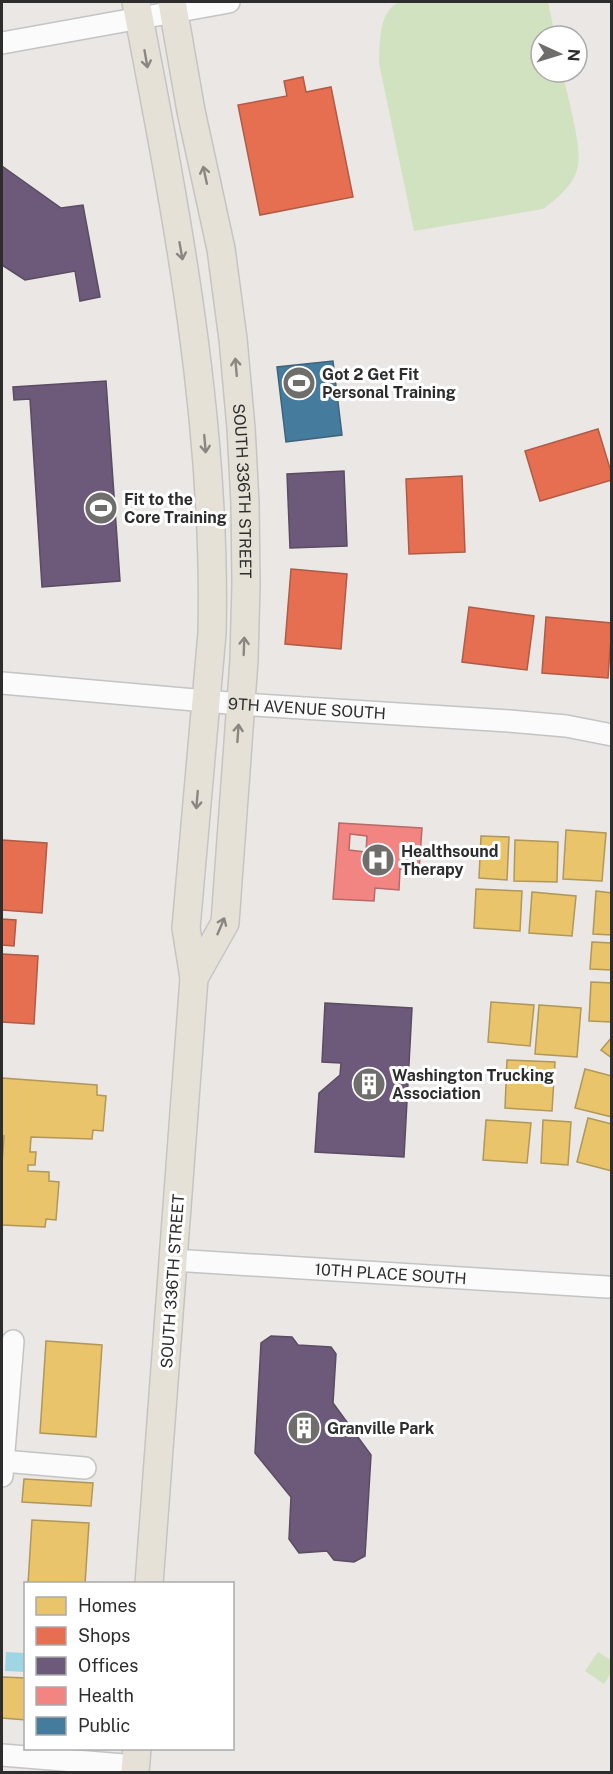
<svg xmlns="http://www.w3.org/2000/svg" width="613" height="1774" font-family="'Public Sans',sans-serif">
<rect width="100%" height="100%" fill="#eae7e4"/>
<path fill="#d0e2c0" d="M402 2H548L555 36H541V72H562C567 93 582 147 578 165 575 184 558 198 543 209L414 231 379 63C380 44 378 7 402 2Z
M598 1652 611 1660V1673L604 1684 585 1671Z"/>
<path fill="#9fd6e4" d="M6 1652 25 1653V1672L5 1671Z"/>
<path fill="#e9c46a" stroke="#b19758" stroke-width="1.5" d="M566 830 606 833 602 881 563 879Z
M481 836 509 837 507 880 479 878Z
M515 840 558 842 557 882 514 881Z
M476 889 522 891 520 931 474 928Z
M596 891 612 893V935L593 934Z
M532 892 576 896 572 936 529 933Z
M592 942 612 943V970L590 969Z
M591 982 612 983V1022L589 1021Z
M491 1002 534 1005 530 1046 488 1042Z
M539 1005 581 1008 577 1057 535 1054Z
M612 1037V1058L601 1050Z
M507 1060 555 1062 552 1111 505 1108Z
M585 1069 612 1076V1117L575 1108Z
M2 1078 97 1085V1095L106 1096 103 1131 93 1130 92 1139 31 1137 30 1152H36L35 1165H28V1171L49 1172V1181L59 1182 56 1220 46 1219 45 1227 2 1225V1165L4 1136H2Z
M588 1118 612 1124V1171L577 1162Z
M486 1120 531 1123 527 1163 483 1160Z
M543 1120 571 1122 568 1165 541 1163Z
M46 1341 102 1345 96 1437 40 1433Z
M24 1479 93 1483 91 1506 22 1502Z
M32 1520 89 1523 85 1584H28Z
M2 1677 26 1678V1720L2 1718Z"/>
<path fill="#e76f51" stroke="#af5b46" stroke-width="1.5" d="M303 77 306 92 331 87 353 197 260 215 238 105 287 96 284 81Z
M598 429 612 475V480L540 501 525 451Z
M462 476 465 552 409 554 406 479Z
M291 569 347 574 341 649 285 644Z
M469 607 534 616 527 670 462 662Z
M546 617 612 623 608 678 542 673Z
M2 840 47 843 42 913 2 910V919L16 920 14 946 2 945Z
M2 954 38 956 34 1024 2 1022Z"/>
<path fill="#6d597a" stroke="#5a4c63" stroke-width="1.5" d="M2 166 61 208 83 205 100 297 80 301 75 271 25 280 2 265Z
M106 381 120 581 42 587 30 399 14 400 13 387Z
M344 471 347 546 290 548 287 474Z
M325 1003 412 1008 404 1157 315 1152 319 1093 340 1075 341 1063 322 1062Z
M271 1336 292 1337 298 1345 331 1347 336 1354 333 1403 371 1455 365 1556 354 1562 334 1560 327 1551 299 1553 289 1539 291 1497 255 1453 261 1343Z"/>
<path fill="#f28482" stroke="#b76a68" stroke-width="1.5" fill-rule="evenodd" d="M339 823 422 828 419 870 400 869 399 890 375 888 374 901 333 899ZM350 834 367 836 366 852 349 850Z"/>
<path fill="#457b9d" stroke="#3e647b" stroke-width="1.5" d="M333 361 342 435 286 442 277 367Z"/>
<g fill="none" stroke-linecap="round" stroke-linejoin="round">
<g stroke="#c4c4c3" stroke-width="24">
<g id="minor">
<path d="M2 43 229 2"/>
<path id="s1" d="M2 683 240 704 509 721 566 726 612 735"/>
<path id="s2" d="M173 1260 607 1287"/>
<path d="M3 1461 85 1468"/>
<path d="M2 1476 13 1341"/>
<path d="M2 1755 136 1766"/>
</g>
</g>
<g stroke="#c6c4c3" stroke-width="30">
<g id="major">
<path d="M136 2C176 210 217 420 212 633L186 928 194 978 149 1584"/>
<path id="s3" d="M172 2 191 111 221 249 233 339 241 428 245 503 246 584 244 660 225 923 194 978"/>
<path d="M135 1772 137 1748"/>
</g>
</g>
<use href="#minor" stroke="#fcfbfb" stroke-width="21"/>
<use href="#major" stroke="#e6e1d6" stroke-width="27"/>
</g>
<defs><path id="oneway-shaft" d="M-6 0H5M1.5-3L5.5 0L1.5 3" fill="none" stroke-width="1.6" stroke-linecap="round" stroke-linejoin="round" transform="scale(1.5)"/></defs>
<g stroke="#8a8782">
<use href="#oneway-shaft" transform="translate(146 59) rotate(80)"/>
<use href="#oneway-shaft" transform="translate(205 175) rotate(-102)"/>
<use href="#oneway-shaft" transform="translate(181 251) rotate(80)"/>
<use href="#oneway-shaft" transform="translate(236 367) rotate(-95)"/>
<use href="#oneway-shaft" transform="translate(205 444) rotate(85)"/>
<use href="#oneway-shaft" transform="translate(244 646) rotate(-88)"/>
<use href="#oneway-shaft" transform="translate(238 733) rotate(-86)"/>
<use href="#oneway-shaft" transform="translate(197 800) rotate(95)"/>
<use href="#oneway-shaft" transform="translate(221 926) rotate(-67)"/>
</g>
<defs>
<g id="stadium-disc" transform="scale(1.725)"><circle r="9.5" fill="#6f6e6d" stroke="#fff"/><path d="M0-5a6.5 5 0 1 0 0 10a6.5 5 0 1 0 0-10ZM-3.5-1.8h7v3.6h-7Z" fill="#fff"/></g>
<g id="hospital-disc" transform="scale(1.725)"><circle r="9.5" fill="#6f6e6d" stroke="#fff"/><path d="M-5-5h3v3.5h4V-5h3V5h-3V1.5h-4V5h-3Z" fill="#fff"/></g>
<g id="building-disc" transform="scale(1.725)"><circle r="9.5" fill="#6f6e6d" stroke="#fff"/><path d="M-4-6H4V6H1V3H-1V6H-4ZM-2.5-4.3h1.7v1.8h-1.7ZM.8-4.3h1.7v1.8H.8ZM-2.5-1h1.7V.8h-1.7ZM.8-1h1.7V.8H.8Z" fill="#fff"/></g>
</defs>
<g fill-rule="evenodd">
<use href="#stadium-disc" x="299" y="383"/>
<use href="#stadium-disc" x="101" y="508"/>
<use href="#hospital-disc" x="378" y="860"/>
<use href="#building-disc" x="369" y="1084"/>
<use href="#building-disc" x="304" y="1428"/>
</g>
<g text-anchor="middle" stroke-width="6" stroke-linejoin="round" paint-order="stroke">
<g font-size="16" font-weight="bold" fill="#2d2d2d" stroke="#fff" text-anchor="start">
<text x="322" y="380">Got 2 Get Fit<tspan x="322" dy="18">Personal Training</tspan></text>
<text x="124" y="505">Fit to the<tspan x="124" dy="18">Core Training</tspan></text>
<text x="401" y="857">Healthsound<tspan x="401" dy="18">Therapy</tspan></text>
<text x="392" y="1081">Washington Trucking<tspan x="392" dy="18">Association</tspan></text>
<text x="327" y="1434">Granville Park</text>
</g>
<g font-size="16" fill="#2d2d2d" stroke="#fff">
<text dy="6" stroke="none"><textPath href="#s3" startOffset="495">SOUTH 336TH STREET</textPath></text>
<text dy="6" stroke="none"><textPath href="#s1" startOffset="306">9TH AVENUE SOUTH</textPath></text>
<text dy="6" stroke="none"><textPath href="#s2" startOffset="218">10TH PLACE SOUTH</textPath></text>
<text transform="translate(172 1281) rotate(-86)" y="6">SOUTH 336TH STREET</text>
</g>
</g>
<rect width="613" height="1774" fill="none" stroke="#2d2d2d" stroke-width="6"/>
<rect x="24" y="1582" width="210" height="168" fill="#ffffff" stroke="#ababab" stroke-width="1.5"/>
<rect x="36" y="1597" width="30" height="18" fill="#e9c46a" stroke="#ababab" stroke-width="1.5"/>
<text x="78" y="1612" font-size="18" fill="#2d2d2d">Homes</text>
<rect x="36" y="1627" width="30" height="18" fill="#e76f51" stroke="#ababab" stroke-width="1.5"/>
<text x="78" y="1642" font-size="18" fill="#2d2d2d">Shops</text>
<rect x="36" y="1657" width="30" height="18" fill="#6d597a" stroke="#ababab" stroke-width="1.5"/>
<text x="78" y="1672" font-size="18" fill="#2d2d2d">Offices</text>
<rect x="36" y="1687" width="30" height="18" fill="#f28482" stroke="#ababab" stroke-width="1.5"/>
<text x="78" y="1702" font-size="18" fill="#2d2d2d">Health</text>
<rect x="36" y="1717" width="30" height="18" fill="#457b9d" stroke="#ababab" stroke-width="1.5"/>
<text x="78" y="1732" font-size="18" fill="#2d2d2d">Public</text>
<g transform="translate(559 54) rotate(94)"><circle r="28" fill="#ffffff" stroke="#ababab" stroke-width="1.5"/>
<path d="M0-4.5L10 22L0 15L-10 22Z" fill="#6f6e6d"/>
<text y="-9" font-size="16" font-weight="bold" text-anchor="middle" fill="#2d2d2d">N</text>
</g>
</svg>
